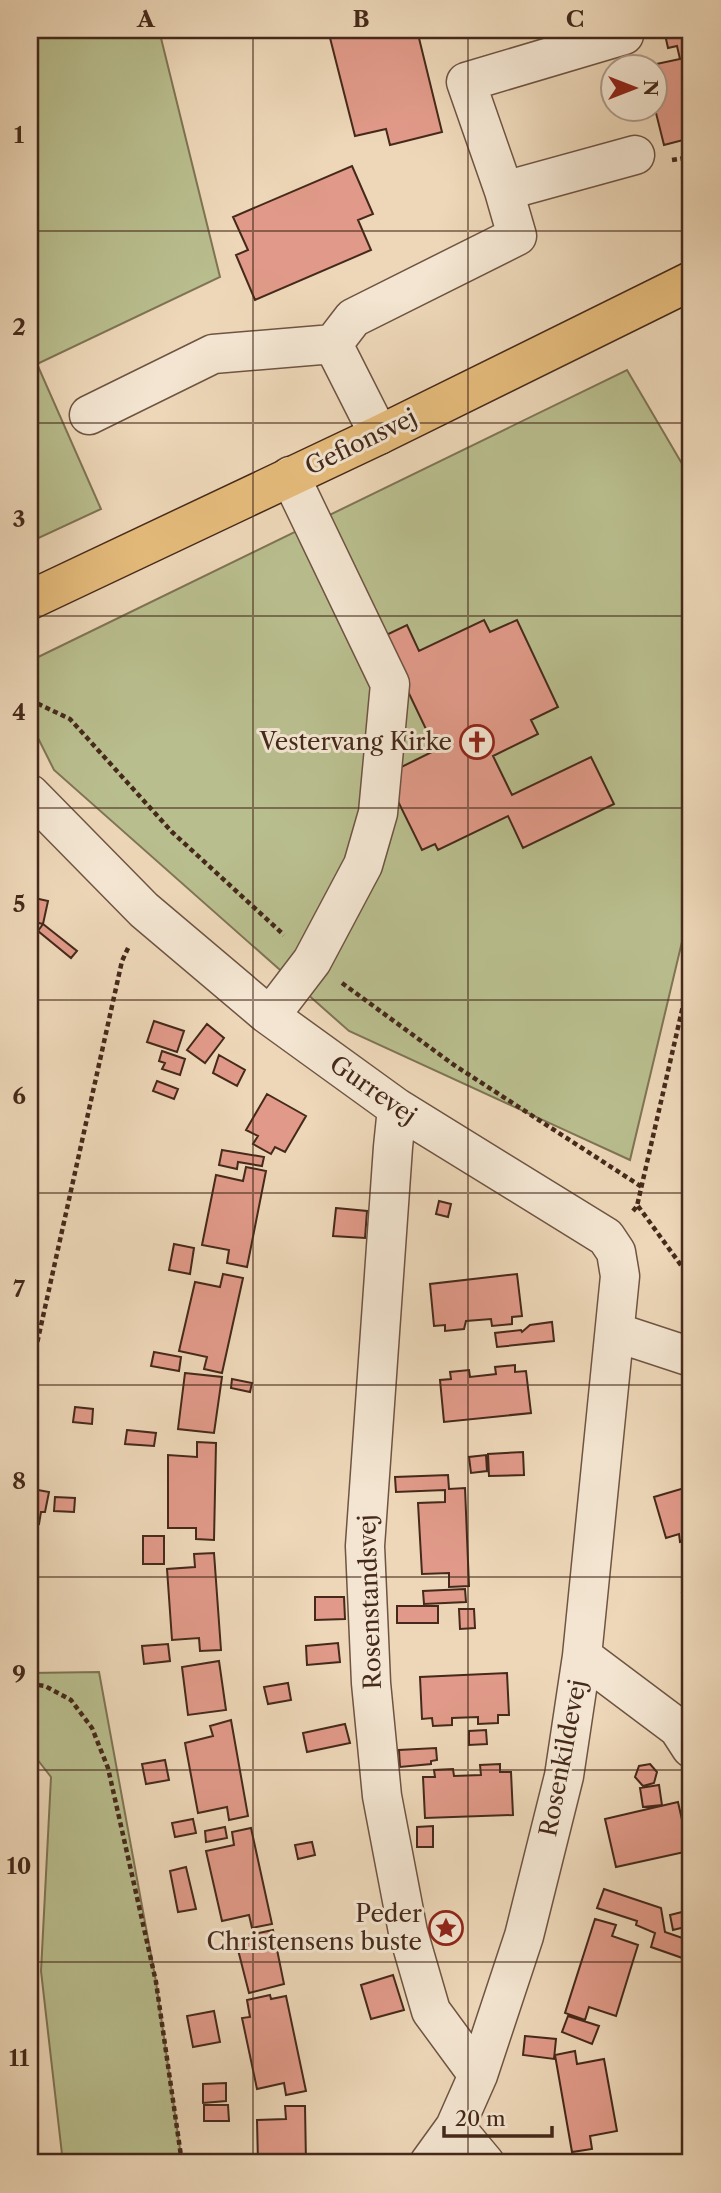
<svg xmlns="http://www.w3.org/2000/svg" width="721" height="2193" font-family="'Libre Caslon Text',serif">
<rect width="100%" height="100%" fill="#edd7b8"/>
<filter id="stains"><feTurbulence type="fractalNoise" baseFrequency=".00286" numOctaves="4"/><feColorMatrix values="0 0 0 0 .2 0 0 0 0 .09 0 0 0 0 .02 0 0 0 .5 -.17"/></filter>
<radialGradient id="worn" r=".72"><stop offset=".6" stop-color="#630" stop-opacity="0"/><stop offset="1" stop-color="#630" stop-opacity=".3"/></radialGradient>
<path fill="#b9be8e" stroke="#7f7454" stroke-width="2" d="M30 30H159L220 277 37 364 101 509 30 542Z
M627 370 691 479V904L630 1160 349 1031 54 770 30 722V661Z
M99 1672 156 1982 182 2163H63L41 1971 51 1777 30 1750V1673Z"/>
<path fill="#e19a89" stroke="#45291a" stroke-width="2" d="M328 30H417L442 132 390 145 386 129 355 136Z
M664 30H691V138L664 145 654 105V66H647L680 59 677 46 668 48Z
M352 166 373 214 358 220 371 250 255 300 236 255 248 250 233 217Z
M484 620 490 632 517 620 558 707 531 720 538 734 493 756 512 795 591 757 614 804 523 848 508 816 438 850 435 844 422 850 385 775 436 750 382 637 407 625 419 651Z
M30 897 48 901 43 924 30 921Z
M43 924 77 951 71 958 38 931Z
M154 1021 184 1031 177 1052 147 1042Z
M207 1024 224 1038 205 1063 187 1050Z
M162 1051 185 1059 180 1075 162 1069 165 1063 159 1061Z
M219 1055 245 1070 237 1086 213 1073Z
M157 1081 178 1089 174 1099 153 1091Z
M267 1094 306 1116 285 1152 275 1147 271 1154 253 1144 258 1136 246 1130Z
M222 1150 264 1157 262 1166 238 1162 237 1169 219 1165Z
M246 1167 266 1171 247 1267 227 1263 229 1250 202 1245 216 1175 243 1181Z
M439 1201 451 1204 448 1217 436 1214Z
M336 1208 367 1211 365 1238 333 1236Z
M174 1244 194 1248 190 1274 169 1270Z
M223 1274 243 1278 222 1373 204 1369 207 1357 179 1351 195 1282 220 1287Z
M517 1274 522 1316 512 1317V1324L492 1326 491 1319 466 1321 464 1329 445 1331V1325L434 1326 430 1284Z
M552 1322 554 1341 497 1347 495 1333 521 1330 522 1332 530 1325Z
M154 1352 181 1357 179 1371 151 1366Z
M515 1365V1372L526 1371 531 1413 444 1422 440 1380 451 1379 450 1372 469 1370 470 1377 496 1374 495 1367Z
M185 1373 222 1377 214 1433 178 1429Z
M232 1379 252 1383 250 1392 231 1388Z
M75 1407 93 1409 92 1424 73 1422Z
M127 1430 156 1433 154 1446 125 1444Z
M197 1442 216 1443 214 1540 196 1539V1528H168V1455L197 1457Z
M523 1452 524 1475 489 1476 488 1454Z
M486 1455 487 1471 471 1473 469 1457Z
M448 1475 449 1489 465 1488 469 1586 449 1587V1573L422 1574 418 1503 445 1502V1490L396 1492 395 1477Z
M691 1486V1539L680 1542 679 1534 666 1538 654 1497Z
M38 1490 49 1492 45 1512H41L39 1524 32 1523Z
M55 1497 75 1498 74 1512 54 1511Z
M143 1536H164V1564H143Z
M214 1553 221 1650 200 1651 199 1638 172 1640 167 1569 195 1567 194 1554Z
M465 1589 466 1602 424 1604 423 1591Z
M691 1590V1623L682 1593Z
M315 1597H344L345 1619 315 1620Z
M397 1606H438V1623H397Z
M459 1609H474L475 1628 460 1629Z
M338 1643 340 1662 307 1665 306 1646Z
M168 1644 170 1661 144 1664 142 1646Z
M219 1661 226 1710 188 1715 182 1667Z
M507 1673 509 1715H498V1723L478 1724V1717L452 1718V1725L433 1726 432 1718 422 1719 420 1677Z
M288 1683 291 1700 268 1704 264 1687Z
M231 1720 248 1816 229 1820 227 1807 198 1813 185 1743 213 1736 210 1726Z
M345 1724 350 1743 307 1752 303 1733Z
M486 1730 487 1744 469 1745V1731Z
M436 1748 437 1760 431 1761V1764L400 1767 399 1750Z
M165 1760 169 1780 146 1784 142 1764Z
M500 1764V1772H511L513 1815 425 1818 423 1777H435L434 1770 453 1769 454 1776 481 1775 480 1765Z
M650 1764 657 1772 654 1783 643 1786 635 1777 639 1766Z
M659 1785 662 1805 643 1807 640 1788Z
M678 1802 689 1851 616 1867 605 1819Z
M193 1819 196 1833 175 1837 172 1823Z
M433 1826V1847H417V1827Z
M225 1827 227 1838 206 1842 205 1831Z
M251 1828 272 1924 252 1928 249 1915 222 1921 206 1851 234 1845 232 1832Z
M312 1842 315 1855 298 1859 295 1845Z
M186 1867 196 1909 178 1912 170 1871Z
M604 1889 661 1908 665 1932 691 1941V1961L651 1947 655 1933 636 1925 637 1921 597 1908Z
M686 1911 689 1926 673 1930 670 1915Z
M595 1919 616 1925 612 1936 638 1945 616 2016 589 2007 585 2020 565 2013Z
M273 1930 284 1984 249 1993 235 1938Z
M393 1975 404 2010 371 2019 361 1985Z
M270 1995 271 1999 286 1996 306 2091 286 2095 284 2083 257 2089 242 2018 250 2017 247 2000Z
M214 2011 220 2042 193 2047 187 2016Z
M568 2016 599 2026 592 2044 562 2032Z
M525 2036 556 2039 554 2059 523 2055Z
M575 2051 577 2064 604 2059 617 2131 590 2136 592 2149 572 2152 555 2055Z
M226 2083V2101L203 2103V2084Z
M204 2105H228L229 2121H204Z
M285 2106H305L306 2163H258L257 2120 286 2119Z"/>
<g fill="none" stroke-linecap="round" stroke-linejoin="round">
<g stroke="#6f5442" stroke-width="41">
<path id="minor" d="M504 191 635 155
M333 344 379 435
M89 415 213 354 333 344 353 318 517 236 504 191 466 82 624 35
M30 794 144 910 267 1014 397 1108 606 1237 616 1252 620 1276 582 1656 564 1776 524 1936 478 2075 455 2127 429 2163
M270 1016 312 961 363 865 378 813 390 684 290 476
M397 1108 393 1147 365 1546 371 1683 382 1796 408 1932 431 2011 478 2075
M615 1332 691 1357
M582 1656 678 1728 691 1748
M455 2127 485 2163"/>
</g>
<g stroke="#45291a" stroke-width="41">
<path id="major" d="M30 600 379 435 691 281"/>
</g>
<path stroke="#45291a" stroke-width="4.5" stroke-dasharray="5 3.5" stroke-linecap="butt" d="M672 160 691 157
M30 700 70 719 172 832 284 935
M342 983 454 1065 642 1187
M638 1206 691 1279
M633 1211 637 1206 691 971
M30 1375 122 961 129 946
M30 1684 45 1686 71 1700 92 1728 108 1768 156 1982 182 2163"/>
<use href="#minor" stroke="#f3e5d1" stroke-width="38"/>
<use href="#major" stroke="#e6bc7c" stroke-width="38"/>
</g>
<path fill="none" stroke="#45291a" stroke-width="2" stroke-opacity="0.55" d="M253 30V2163M468 30V2163M30 231H691M30 423H691M30 616H691M30 808H691M30 1000H691M30 1193H691M30 1385H691M30 1577H691M30 1770H691M30 1962H691"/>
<defs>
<g id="church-ring" transform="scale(1.75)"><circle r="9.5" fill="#f3e5d1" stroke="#8f2418" stroke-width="1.5"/><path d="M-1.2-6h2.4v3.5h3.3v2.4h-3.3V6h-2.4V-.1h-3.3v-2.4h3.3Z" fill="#8f2418"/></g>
<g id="sight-ring" transform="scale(1.75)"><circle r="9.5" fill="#f3e5d1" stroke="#8f2418" stroke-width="1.5"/><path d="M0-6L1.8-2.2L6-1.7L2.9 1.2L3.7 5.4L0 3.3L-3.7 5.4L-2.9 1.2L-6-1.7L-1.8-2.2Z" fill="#8f2418"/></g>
</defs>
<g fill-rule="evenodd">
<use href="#church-ring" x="477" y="742"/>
<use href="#sight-ring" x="446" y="1928"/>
</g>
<g text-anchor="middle" stroke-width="6" stroke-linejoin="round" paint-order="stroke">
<g font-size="24" fill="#45291a" stroke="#f3e5d1">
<text transform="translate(361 442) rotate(-26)" y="8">Gefionsvej</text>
<text transform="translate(373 1090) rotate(35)" y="8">Gurrevej</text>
<text transform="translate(370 1602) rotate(-92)" y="8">Rosenstandsvej</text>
<text transform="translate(563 1758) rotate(-79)" y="8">Rosenkildevej</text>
</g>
<g font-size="24" fill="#45291a" stroke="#f3e5d1" text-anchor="end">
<text x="452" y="750">Vestervang Kirke</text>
<text x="422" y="1922">Peder<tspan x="422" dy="28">Christensens buste</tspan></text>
</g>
</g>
<rect width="721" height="2193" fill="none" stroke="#edd7b8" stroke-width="77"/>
<g transform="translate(634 88) rotate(90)"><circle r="33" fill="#f3e5d1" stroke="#ad9a88" stroke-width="2"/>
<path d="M0-5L12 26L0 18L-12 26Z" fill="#8f2418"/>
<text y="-10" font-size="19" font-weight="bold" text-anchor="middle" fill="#45291a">N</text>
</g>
<path d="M444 2126v10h108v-10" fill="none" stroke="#45291a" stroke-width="3.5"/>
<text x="455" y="2126" font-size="21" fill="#45291a" stroke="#f3e5d1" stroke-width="5" paint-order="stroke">20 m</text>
<rect x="38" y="38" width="644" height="2116" fill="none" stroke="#45291a" stroke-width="2.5"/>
<g font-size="23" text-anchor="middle" font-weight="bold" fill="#45291a">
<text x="146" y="27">A</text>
<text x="361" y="27">B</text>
<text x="575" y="27">C</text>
<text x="19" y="143">1</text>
<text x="19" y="335">2</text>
<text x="19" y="527">3</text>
<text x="19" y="720">4</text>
<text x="19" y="912">5</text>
<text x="19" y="1104">6</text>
<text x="19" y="1297">7</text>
<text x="19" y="1489">8</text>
<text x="19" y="1682">9</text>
<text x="19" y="1874">10</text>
<text x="19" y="2066">11</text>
</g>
<rect width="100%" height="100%" filter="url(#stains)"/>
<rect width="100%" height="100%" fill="url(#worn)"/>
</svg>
